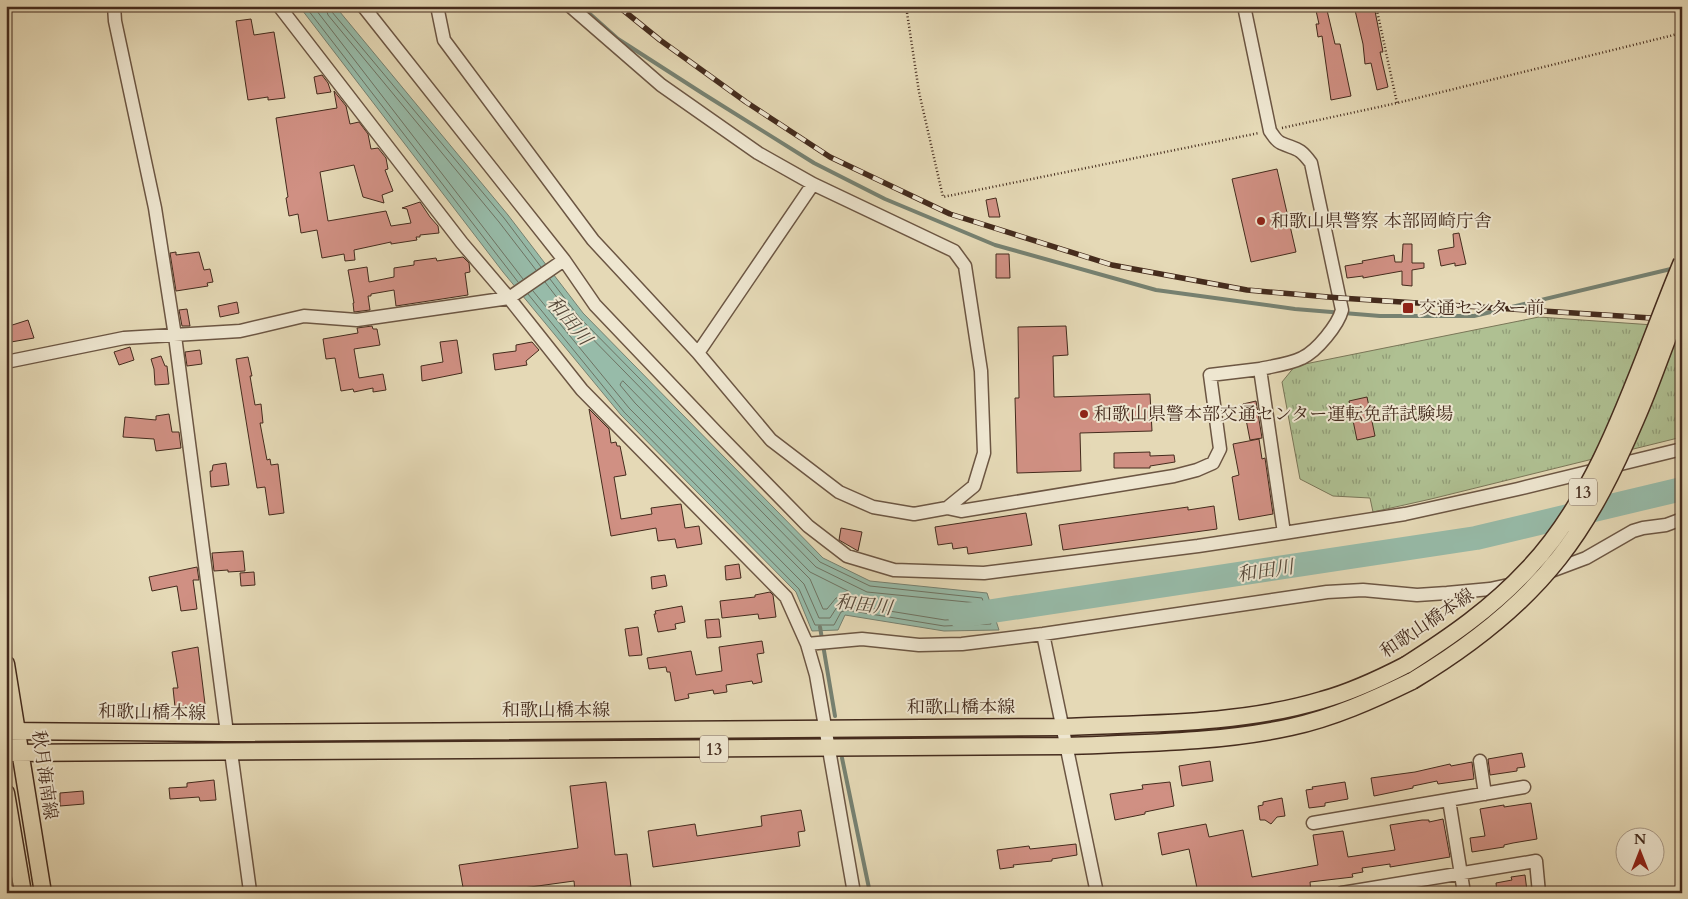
<svg xmlns="http://www.w3.org/2000/svg" width="1688" height="899" font-family="Cardo,'Noto Serif JP',serif">
<defs>
<pattern id="park-tufts" width="24" height="20" patternUnits="userSpaceOnUse" patternTransform="scale(1.25)"><rect width="24" height="20" fill="#afc092"/><path d="M3 7l-1-3M5 7V3M7 7l1-3M15 17l-1-3M17 17v-4M19 17l1-3" fill="none" stroke="#909c77"/></pattern>
</defs>
<rect width="100%" height="100%" fill="#e5d9b6"/>
<filter id="stains"><feTurbulence type="fractalNoise" baseFrequency=".004" numOctaves="4"/><feColorMatrix values="0 0 0 0 .2 0 0 0 0 .09 0 0 0 0 .02 0 0 0 .5 -.17"/></filter>
<radialGradient id="worn" r=".72"><stop offset=".6" stop-color="#630" stop-opacity="0"/><stop offset="1" stop-color="#630" stop-opacity=".3"/></radialGradient>
<path fill="url(#park-tufts)" stroke="#7a7658" d="M1539 317 1682 327V437L1431 499 1373 512 1370 498 1333 496 1300 479 1282 382 1295 366Z"/>
<path fill="#97bba9" stroke="#768171" d="M299 6H335L508 215 583 313 823 558 870 581 987 593 999 630 944 631 845 615 838 630 812 631 796 592 621 415 503 272Z"/>
<g fill="none" stroke-linecap="round" stroke-linejoin="round">
<path stroke="#6e7363" stroke-width="1" d="M305 6 518 282
M313 6 523 279
M325 6 328 15 499 222 536 270
M331 6 332 12 504 218 541 267
M533 291 629 408 804 584 819 618H830L837 607 846 604 945 620 982 618 977 603 867 592 816 567 575 321 545 282
M528 294 624 412 799 589 815 625H834L841 612 846 610 944 626 991 624 982 598 870 586 820 562 579 317 550 279
M623 381 810 572 850 592V596L836 598 827 609H823L810 579 635 403 620 385 621 383Z"/>
<path stroke="#768171" stroke-width="4" d="M581 6 618 39 702 93 814 163 885 199 995 245 1156 290 1295 309 1380 316H1474L1675 268
M820 627 835 716
M842 758 870 893"/>
<path stroke="#97bba9" stroke-width="24" d="M960 616 1476 538 1682 489"/>
</g>
<path fill="#d09083" stroke="#442b1d" d="M1315 6H1326L1335 44H1340L1351 96 1331 100 1322 36 1318 37 1316 24H1319Z
M1354 6H1374L1383 52H1380L1388 87 1377 90 1371 63 1365 64 1363 44Z
M251 19 254 35 274 32 285 98 268 100V97L248 100 236 21Z
M322 75 328 83 331 92 317 94 314 77Z
M334 91 346 106 350 124 359 122 368 134 371 149 378 148 386 158 388 169 385 170 393 191 382 195 384 203 363 197 354 165 320 172 328 221 386 211 391 226 411 223 407 209 402 208 420 202 430 217 438 226 439 233 420 235V237H416L417 240 391 244V242L354 250 355 260 345 261 344 254 322 258 317 230 301 233 298 214 289 216 286 198 288 197 276 118 337 108Z
M1277 169 1296 252 1251 262 1232 179Z
M996 198 1000 217H989L986 200Z
M1449 212 1451 224 1438 227 1435 215Z
M1459 233 1466 264 1455 266V263L1441 266 1438 250 1454 247 1453 234Z
M1403 244H1412V263H1424V268L1412 270V286L1402 285V271L1363 278V276L1347 278 1345 266 1363 263 1362 261 1394 255 1395 262H1402Z
M176 252V255L199 252 204 270 210 269 213 282 207 283 208 286 176 291 170 253Z
M996 254H1009L1010 278H996Z
M463 257 469 263 470 272 465 273 468 295 396 306 394 290 371 294V296H368L370 310 354 312 353 303H354L348 270 367 267 369 282 394 277V268L414 265V261L436 258 437 261Z
M237 302 239 313 220 317 218 306Z
M187 309 190 326H182L179 310Z
M28 320 34 338 11 342 6 327Z
M372 326 373 329H377L380 345 354 349 359 378 383 374 386 390 373 392V388L354 392 353 389 341 391 335 358 326 359 323 339 358 333 357 328Z
M1066 326 1068 355 1053 356 1054 397 1150 394 1152 431 1080 433 1081 471 1017 473 1015 398H1019L1018 327Z
M457 340 462 373 422 381 421 366 443 362 440 342Z
M532 342 539 350 526 361 527 365 495 370 493 354 516 351V345Z
M130 347 134 360 119 365 114 352Z
M200 350 202 364 187 366 185 352Z
M161 356 165 366H167L169 384 155 385 154 369 151 359Z
M248 357 252 376H250L255 405 261 404 263 423H260L267 460 270 459 271 465 278 464 284 513 269 515 265 487 257 488 236 359Z
M1367 397 1375 436 1357 440 1349 401Z
M1256 401 1262 438 1250 440 1243 404Z
M589 409 609 429 611 443 616 442 617 446H620L626 475 614 477 621 519 652 514 651 508 681 504 685 528 699 526 702 544 677 548 675 539 658 541 656 528 611 536Z
M169 414 172 432H179L181 448 156 451 154 439 123 437 125 417 156 420V416Z
M1259 439 1262 459 1265 458 1273 514 1239 520 1232 477 1239 475 1233 444Z
M1150 452V456L1174 455 1175 462 1150 466V468H1114V453Z
M226 463 229 485 211 487 210 471H212L213 465Z
M1214 506 1217 529 1063 550 1059 525 1188 507V510Z
M1026 513 1032 545 968 554 967 547 953 549 952 543 938 545 935 527Z
M841 528 862 532 858 551 839 540Z
M243 551 245 571 228 572V570L214 571 212 553Z
M739 564 741 578 726 580 725 566Z
M197 567 199 580H193L197 609 181 611 177 586 152 591 149 577Z
M254 572 255 585 241 586 240 573Z
M665 575 667 586 652 589 651 577Z
M770 592 773 595 776 617 759 619 758 614 722 618 720 601 755 597V595Z
M682 606 685 622 675 624 676 629 658 632 654 614H656L655 611Z
M719 619 721 637 707 638 705 620Z
M638 627 642 655 629 656 625 629Z
M762 641 764 653 757 654 762 682 753 684 752 681 726 685 727 692 714 694 713 690 688 694 689 698 675 701 670 672H667L666 667 649 669 647 658 691 651 696 675 722 671 719 647Z
M198 647 205 704 175 707 173 688H178L172 652Z
M1522 753 1525 767 1517 768V771L1490 775 1488 759Z
M1210 761 1213 781 1182 786 1179 766Z
M1472 762 1474 779 1438 784 1437 781 1413 786V788L1374 796 1371 778 1415 772 1450 764 1451 766Z
M214 780 216 800 200 801 199 797 170 799 169 788 187 787V783Z
M606 782 615 855 627 854 631 887 575 892 574 881 523 888 524 893H464L459 865 578 848 570 786Z
M1170 782 1174 806 1145 812V814L1115 820 1110 794 1143 789 1142 785Z
M1345 782 1348 799 1325 803V806L1309 808 1306 790 1313 789 1312 787Z
M83 791 84 804 60 806V793Z
M1282 798 1285 816 1277 817 1271 824 1265 820H1260L1258 806 1263 805V802Z
M1531 803 1537 839 1513 843 1504 845V847L1472 852 1470 838 1485 836 1480 809 1504 805V807Z
M801 810 805 831 798 832 800 846 653 867 648 831 695 824 697 836 762 826 761 816Z
M1443 819 1450 857 1390 867V864L1362 868 1363 872 1352 874 1353 877 1310 882 1311 893H1198L1189 849 1162 855 1158 833 1206 824 1209 837 1243 830 1252 877 1318 865 1313 835 1343 831 1348 857 1395 850 1390 825 1422 820H1429V822Z
M1076 844 1077 855 1052 859V861L1013 865 1014 867 1000 869 997 850 1029 846 1030 849Z
M1525 875 1527 891 1497 893 1496 883 1512 880 1511 877Z"/>
<g fill="none" stroke-linecap="round" stroke-linejoin="round">
<g stroke="#6c5643" stroke-width="15">
<path id="minor" d="M114 6 115 21 155 208 175 336 227 733
M279 6 462 243 509 298 582 390 786 597 807 644 816 675 854 893
M363 6 564 260
M437 6 444 40 593 240 698 353 771 440 839 492 873 507 914 514 947 508 974 486 984 453 981 371 965 266 954 251 813 184 758 153 661 85 570 6
M1244 6 1270 131C1273 135 1276 141 1281 143 1297 150 1299 147 1311 163L1342 310C1338 325 1317 351 1302 358 1290 364 1273 366 1260 369L1284 533
M698 353 813 184
M6 362 124 338 240 331 304 316 357 320 509 298 564 260 595 305 716 432 808 526 847 556 894 570 984 573 1198 546 1284 533 1405 514 1518 489 1682 449
M947 508 961 511 1174 476 1197 470 1213 463 1220 449 1210 375 1260 369
M1546 573 1586 558 1633 531 1643 528 1666 525 1682 519
M1043 634 1097 893
M807 644 862 639 919 645 962 644 1043 634 1327 592 1363 590 1417 595 1447 593 1490 589 1513 584
M231 752 250 891 252 893
M1480 761 1485 794
M1449 800 1464 893
M1313 823 1524 787
M1342 893 1536 861 1539 893"/>
</g>
<g stroke="#442b1d" stroke-width="19">
<path id="major" d="M6 664 43 893
M6 731 227 733 1063 727C1149 723 1239 725 1322 700 1351 692 1379 679 1406 665
M6 753 1067 746C1141 743 1218 743 1291 727 1333 718 1373 700 1412 681
M6 793 23 893"/>
</g>
<path stroke="#442b1d" stroke-width="2.5" stroke-dasharray="1 2.5" stroke-linecap="butt" d="M906 6 919 92 943 197 1259 133
M1376 6 1397 103
M1282 128 1397 103 1682 33"/>
<use href="#minor" stroke="#eee6d0" stroke-width="12"/>
<use href="#major" stroke="#e5d9b6" stroke-width="16"/>
<g stroke="#442b1d" stroke-width="5.5">
<path id="rail" d="M618 6 660 40 746 102 830 157 950 214 1112 265 1247 290 1340 298 1682 320"/>
</g>
<use href="#rail" stroke="#eee6d0" stroke-width="4" stroke-dasharray="11" stroke-linecap="butt"/>
<g stroke="#442b1d" stroke-width="19" stroke-linecap="butt">
<path id="major-bridge" d="M1406 665C1450 637 1492 608 1528 569 1605 488 1639 364 1682 262
M1412 681C1467 648 1519 609 1559 558 1592 516 1615 468 1636 419 1653 381 1665 341 1682 303"/>
</g>
<use href="#major-bridge" stroke="#e5d9b6" stroke-width="16"/>
</g>
<g fill="#8f2418" stroke="#eee6d0" stroke-width="2">
<circle cx="1261" cy="221" r="5"/>
<rect x="1402" y="302" width="12" height="12" rx="2.5"/>
<circle cx="1084" cy="414" r="5"/>
</g>
<g text-anchor="middle" stroke-width="4" stroke-linejoin="round" paint-order="stroke">
<g fill="#eee6d0" stroke="#776353" stroke-width="1">
<rect x="1569" y="478.5" width="28" height="27" rx="4"/>
<rect x="700" y="735.5" width="28" height="27" rx="4"/>
</g>
<g font-size="16" font-weight="bold" fill="#442b1d">
<text x="1583" y="498">13</text>
<text x="714" y="755">13</text>
</g>
<g font-size="18" fill="#442b1d" stroke="#eee6d0" text-anchor="start">
<text x="1271" y="227">和歌山県警察 本部岡崎庁舎</text>
<text x="1419" y="314">交通センター前</text>
<text x="1094" y="420">和歌山県警本部交通センター運転免許試験場</text>
</g>
<g font-size="18" fill="#442b1d" stroke="#eee6d0">
<text transform="translate(1427 623) rotate(-34)" y="6">和歌山橋本線</text>
<text x="961" y="713">和歌山橋本線</text>
<text x="556" y="716">和歌山橋本線</text>
<text transform="translate(152 712) rotate(1)" y="6">和歌山橋本線</text>
<text transform="translate(45 775) rotate(82)" y="6">秋月海南線</text>
</g>
<g font-size="19" font-style="italic" fill="#554839" stroke="#eee6d0">
<text transform="translate(570 320) rotate(50)" y="7">和田川</text>
<text transform="translate(1265 570) rotate(-9)" y="7">和田川</text>
<text transform="translate(864 604) rotate(7)" y="7">和田川</text>
</g>
</g>
<rect width="1688" height="899" fill="none" stroke="#e5d9b6" stroke-width="25"/>
<rect x="8" y="8" width="1673" height="884" fill="none" stroke="#442b1d" stroke-width="2.5"/>
<rect x="12" y="12" width="1663" height="874" fill="none" stroke="#442b1d"/>
<g transform="translate(1640 852)"><circle r="24" fill="#eee6d0" stroke="#aa9b88"/>
<path d="M0-4L9 19L0 12L-9 19Z" fill="#8f2418"/>
<text y="-8" font-size="14" font-weight="bold" text-anchor="middle" fill="#442b1d">N</text>
</g>
<rect width="100%" height="100%" filter="url(#stains)"/>
<rect width="100%" height="100%" fill="url(#worn)"/>
</svg>
